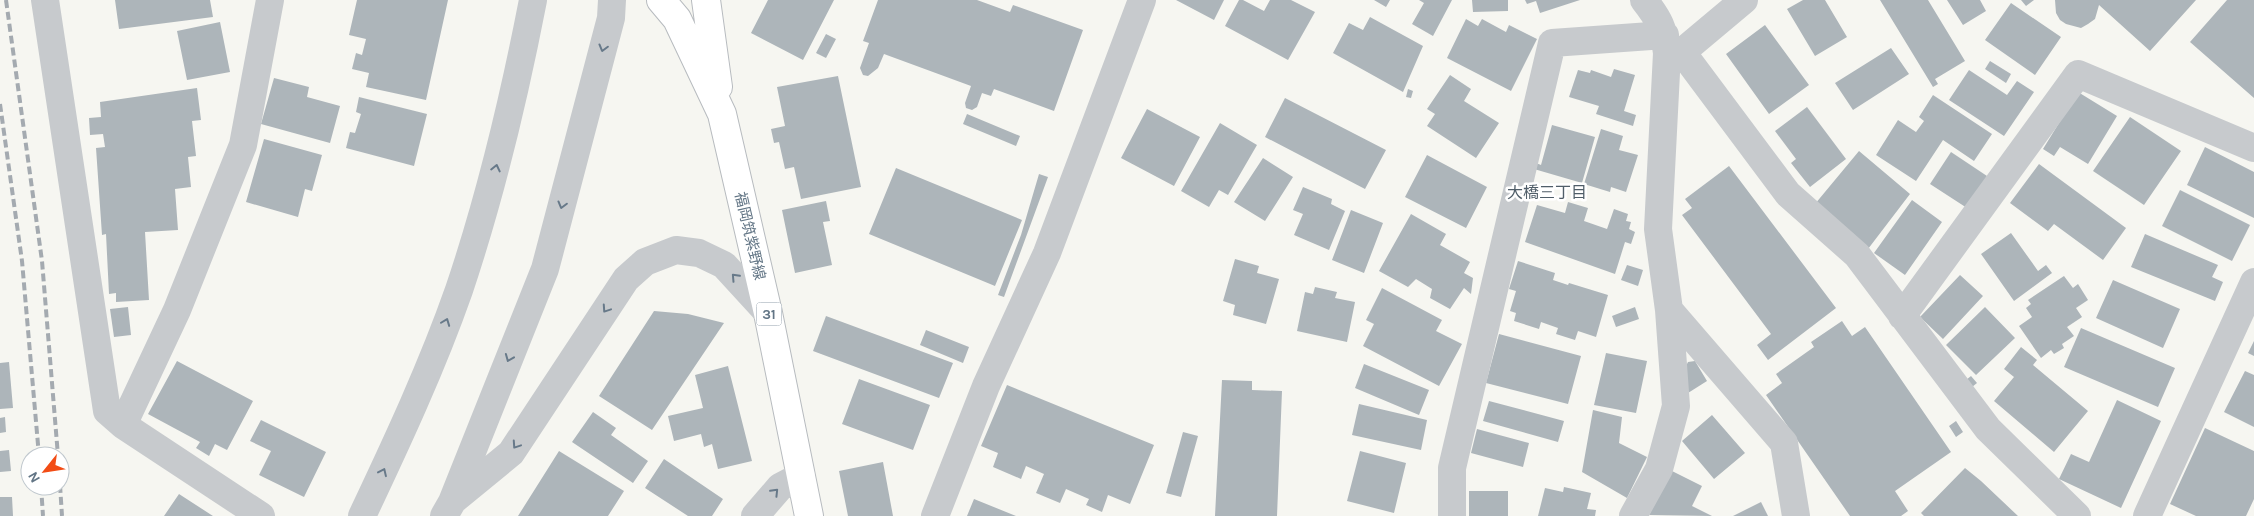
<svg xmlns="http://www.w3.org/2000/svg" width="2254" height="516" font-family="Karla,'Noto Sans JP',sans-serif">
<rect width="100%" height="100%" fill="#f6f6f1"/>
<path fill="#adb5ba" d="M115 0H210L213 17 119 29Z
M357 0H448L426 100 366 87 369 73 352 69 356 53 362 55 366 39 349 35Z
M768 0H834L803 60 751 33Z
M878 0H977L1010 12 1013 5 1083 30 1054 111 994 89 991 96 982 93 977 107 972 110 966 108 965 103 971 86 884 54 878 68 868 76 863 75 860 68 869 43 863 41Z
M1176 0H1224L1214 20Z
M1239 0H1243L1264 11 1270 0H1291L1315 12 1288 60 1225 26Z
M1374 0H1390L1386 7Z
M1419 0H1452L1433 36 1412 24 1424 3Z
M1472 0H1508V11L1473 12Z
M1525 0H1580L1540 13 1536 1 1527 4Z
M1803 0H1825L1847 37 1815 56 1787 9Z
M1880 0H1928L1965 61 1935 79 1938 84 1933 87Z
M1947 0H1980L1986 11 1963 25Z
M2021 0H2034L2026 6Z
M2055 0H2196L2150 51 2099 5 2095 19 2088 24 2081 28 2066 24 2060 20 2056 13Z
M2227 0H2254V98L2190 42Z
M2011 3 2061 37 2035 75 1985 40Z
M1370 17 1423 46 1403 92 1333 53 1349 23 1363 30Z
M1466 19 1478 26 1482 19 1506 32 1509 25 1537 39 1511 91 1447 58Z
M220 22 230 72 187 80 177 31Z
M1765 25 1809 85 1769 114 1726 54Z
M826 34 836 39 826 58 816 53Z
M1891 48 1909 74 1853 110 1835 83Z
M1990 61 2011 74 2006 83 1985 69Z
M1614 69 1635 75 1624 111 1636 115 1633 126 1596 114 1599 106 1569 97 1578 70 1590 73 1591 70 1611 77Z
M1969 70 2007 95 2017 81 2034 92 2004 136 1949 100Z
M1450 75 1471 89 1464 101 1499 123 1476 158 1427 126 1435 114 1427 109Z
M838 76 861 187 801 199 794 167 785 169 779 142 774 143 771 129 785 126 777 87Z
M274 78 309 87 307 97 340 106 330 143 261 124Z
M197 88 201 120 192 121 196 156 188 157 191 187 175 189 178 230 145 232 149 300 116 302V293L109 294 106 234 102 235 96 148 105 147 103 134 90 135 89 118 101 117 100 102Z
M1408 89 1413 91 1411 98 1406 97Z
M2078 92 2117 116 2088 164 2060 147 2054 156 2043 149Z
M1933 95 1992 134 1974 161 1943 140 1916 181 1876 155 1898 120 1916 132 1924 121 1919 117Z
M359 97 427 114 414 166 346 148 350 132 355 133 361 114 356 112Z
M1285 98 1386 150 1365 189 1265 137Z
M1807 107 1846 159 1810 187 1791 163 1796 159 1775 131Z
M1147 109 1200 137 1174 186 1121 158Z
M967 114 1020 136 1016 146 963 124Z
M2130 117 2181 151 2144 205 2093 171Z
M1220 123 1257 145 1228 195 1219 190 1209 207 1181 191Z
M1552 125 1595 137 1582 183 1534 169 1536 163 1541 165Z
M1601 129 1623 136 1619 150 1638 155 1626 192 1611 187 1610 192 1584 184Z
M264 139 322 155 312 191 305 189 298 217 246 202Z
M2205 147 2254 172V218L2187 185Z
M1859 151 1910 194 1868 249 1815 204Z
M1951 152 1987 176 1967 208 1930 184Z
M1427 155 1487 187 1466 228 1405 197Z
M1263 158 1293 177 1265 221 1234 202Z
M2039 164 2126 228 2103 260 2054 224 2048 231 2010 203Z
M1729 166 1836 308 1768 360 1757 345 1771 334 1682 215 1692 208 1685 199Z
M896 168 1022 220 995 286 869 234Z
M1039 174 1048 177 1004 297 998 295 1021 235Z
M1303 187 1332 199 1331 204 1345 211 1329 250 1294 235 1303 214 1293 210Z
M2180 190 2250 225 2232 261 2162 226Z
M1912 200 1942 222 1905 275 1874 253Z
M826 201 830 221 823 222 832 265 795 273 782 210Z
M1568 202 1588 208 1584 221 1607 229 1614 209 1628 214 1626 221 1631 222 1629 229 1635 232 1631 244 1625 242 1615 274 1525 242 1537 205 1565 213Z
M1351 210 1383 223 1364 273 1332 260Z
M1411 214 1446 234 1440 245 1470 262 1464 273 1473 278 1471 294 1464 288 1450 309 1430 298 1432 289 1416 279 1408 287 1379 271Z
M2011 233 2038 271 2046 265 2052 273 2014 301 1981 254Z
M2145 234 2218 265 2212 277 2223 282 2215 301 2131 267Z
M1235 259 1259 266 1257 273 1279 279 1266 324 1233 315 1235 305 1223 301Z
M1518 261 1555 273 1553 280 1568 285 1569 283 1608 295 1596 337 1578 331 1575 340 1556 334 1558 328 1541 322 1539 329 1514 321 1516 313 1510 311 1516 291 1509 289Z
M1627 265 1643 270 1638 286 1621 280Z
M1960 275 1983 296 1943 339 1920 317Z
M2064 276 2073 288 2078 284 2088 300 2076 308 2082 317 2067 327 2074 336 2062 344 2064 348 2054 354 2051 350 2041 358 2019 326 2032 317 2026 308 2031 304 2028 300Z
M2113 280 2180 309 2163 348 2096 318Z
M1315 287 1337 292 1335 298 1355 302 1347 342 1297 331 1305 292 1313 294Z
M1382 288 1442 320 1436 331 1462 344 1439 386 1363 346 1374 324 1366 320Z
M128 307 131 335 114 337 110 309Z
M1635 307 1639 319 1616 327 1612 316Z
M1985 307 2015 338 1976 375 1946 345Z
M654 311 688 314 724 323 652 430 599 396Z
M826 316 953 363 939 398 813 351Z
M1842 321 1852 336 1865 327 1951 452 1895 491 1908 511 1901 516H1850L1766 395 1782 383 1776 374 1814 347 1811 342Z
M2081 328 2175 368 2158 407 2064 367Z
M926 330 969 347 963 363 920 345Z
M1499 334 1581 356 1568 404 1486 383Z
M2254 341V356L2248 353Z
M2021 347 2037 360 2033 365 2088 411 2054 452 1994 401 2014 377 2004 369Z
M1606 353 1647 361 1636 413 1594 405Z
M177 361 253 401 227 450 215 444 209 456 196 448 200 442 148 414Z
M1695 361 1707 381 1688 393 1686 366 1688 362Z
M9 362 13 408 0 409V363Z
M1364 364 1429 390 1419 415 1355 388Z
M728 366 752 461 718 469 712 444 704 447 701 434 674 441 668 416 703 408 695 375Z
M2245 371 2254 375V427L2224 412Z
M1971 376 1977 383 1972 387 1966 380Z
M859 379 930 405 913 450 842 424Z
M1222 380 1252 381V390L1282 391 1277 516H1215Z
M1007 385 1154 445 1130 504 1108 495 1102 512 1086 505 1089 499 1066 489 1060 503 1036 493 1044 474 1026 466 1021 479 993 467 998 453 981 446Z
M2117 400 2161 421 2121 508 2059 479 2071 454 2089 462Z
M1489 401 1564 421 1558 442 1483 421Z
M1359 404 1427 420 1421 450 1352 435Z
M1593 410 1622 417 1619 443 1647 457 1627 498 1582 472Z
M593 412 616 428 611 435 648 461 633 483 572 442Z
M1712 415 1745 453 1714 479 1682 441Z
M5 417 6 432 0 433V418Z
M261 420 326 452 304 497 259 475 271 451 250 441Z
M1956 421 1963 432 1956 437 1949 426Z
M2205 428 2254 451V499L2246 516H2196L2170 504Z
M1477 429 1529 443 1523 467 1471 453Z
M1183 432 1198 436 1181 497 1166 493Z
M9 450 11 471 0 472V451Z
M559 451 624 491 608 516H518Z
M1360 451 1406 463 1394 513 1347 501Z
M664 459 723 499 712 516H688L645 488Z
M883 462 893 516H848L839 471Z
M1965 468 1981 481 2018 516H1924L1921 513Z
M1672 471 1702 486 1692 506 1712 516 1649 515Z
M1564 487 1591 493 1587 509 1596 510 1595 516H1538L1545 488 1563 492Z
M1469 491H1508V516H1469Z
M179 494 213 516H164Z
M0 497H12L13 516H0Z
M974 499 1016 516H967Z
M1761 502 1768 516H1733Z"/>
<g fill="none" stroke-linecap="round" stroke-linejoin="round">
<g stroke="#b7bbbf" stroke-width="30">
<path id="major" d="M661 0 677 19 722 114 768 313 809 516
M706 0 718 87"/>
</g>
<path stroke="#c7cacd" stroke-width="28" d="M45 0 107 411 123 425
M1682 52 1788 194 1857 255 1988 429 2077 516
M1667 53 1682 52 1744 0
M1669 310 1784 443 1796 516
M1902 316 2078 74 2254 148
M455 499 511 453 626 279 645 262 676 250 699 253 724 265 768 313
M261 516 123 425 177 310 243 145 270 0
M362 516C397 442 432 367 459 290 491 195 514 98 533 0
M444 516 452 502 545 269 611 18 612 0
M755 516 780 487 801 476
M935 516 986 386 1047 253 1142 0
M1452 516V468L1552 43 1665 35
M1633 516 1659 469 1676 406 1669 310 1658 229 1667 53C1664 29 1659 19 1644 0
M2147 516 2254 282"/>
<use href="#major" stroke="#fff" stroke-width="28"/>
<path stroke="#a4aab0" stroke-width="4" stroke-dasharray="8 4" stroke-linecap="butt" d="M6 0 42 261 58 456
M0 104 22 261 39 456
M60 485 62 516
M41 486 43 516"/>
</g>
<defs><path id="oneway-chevron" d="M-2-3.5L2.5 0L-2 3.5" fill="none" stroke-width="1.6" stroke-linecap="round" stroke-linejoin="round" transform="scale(1.25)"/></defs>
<g stroke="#677989">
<use href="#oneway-chevron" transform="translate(603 48) rotate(105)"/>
<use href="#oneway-chevron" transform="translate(496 168) rotate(-77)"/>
<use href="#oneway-chevron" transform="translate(562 205) rotate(105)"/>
<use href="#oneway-chevron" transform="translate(735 277) rotate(-133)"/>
<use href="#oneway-chevron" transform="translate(606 309) rotate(124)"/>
<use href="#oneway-chevron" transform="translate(446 322) rotate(-69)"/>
<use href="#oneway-chevron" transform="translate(509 358) rotate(112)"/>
<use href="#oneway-chevron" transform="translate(516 445) rotate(124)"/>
<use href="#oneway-chevron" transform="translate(383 472) rotate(-65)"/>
<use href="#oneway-chevron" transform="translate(775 492) rotate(-46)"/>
</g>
<g text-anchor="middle" stroke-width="5" stroke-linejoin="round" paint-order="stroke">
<rect fill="#fff" stroke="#919eaa" stroke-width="1" x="756.5" y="302.5" width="25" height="23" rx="4"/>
<g font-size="14" font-weight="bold" fill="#627585">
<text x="769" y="319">31</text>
</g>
<g font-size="15" fill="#627585" stroke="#fff">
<text transform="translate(750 236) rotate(77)" y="5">福岡筑紫野線</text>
</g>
<g font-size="16" fill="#505e69" stroke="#fff">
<text x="1547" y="198">大橋三丁目</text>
</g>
</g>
<g transform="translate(45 471) rotate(240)"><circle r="24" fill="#ffffff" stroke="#c0c8ce"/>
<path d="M0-4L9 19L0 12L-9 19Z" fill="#f24c15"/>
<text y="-8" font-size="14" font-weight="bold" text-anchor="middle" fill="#627585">N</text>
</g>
</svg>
